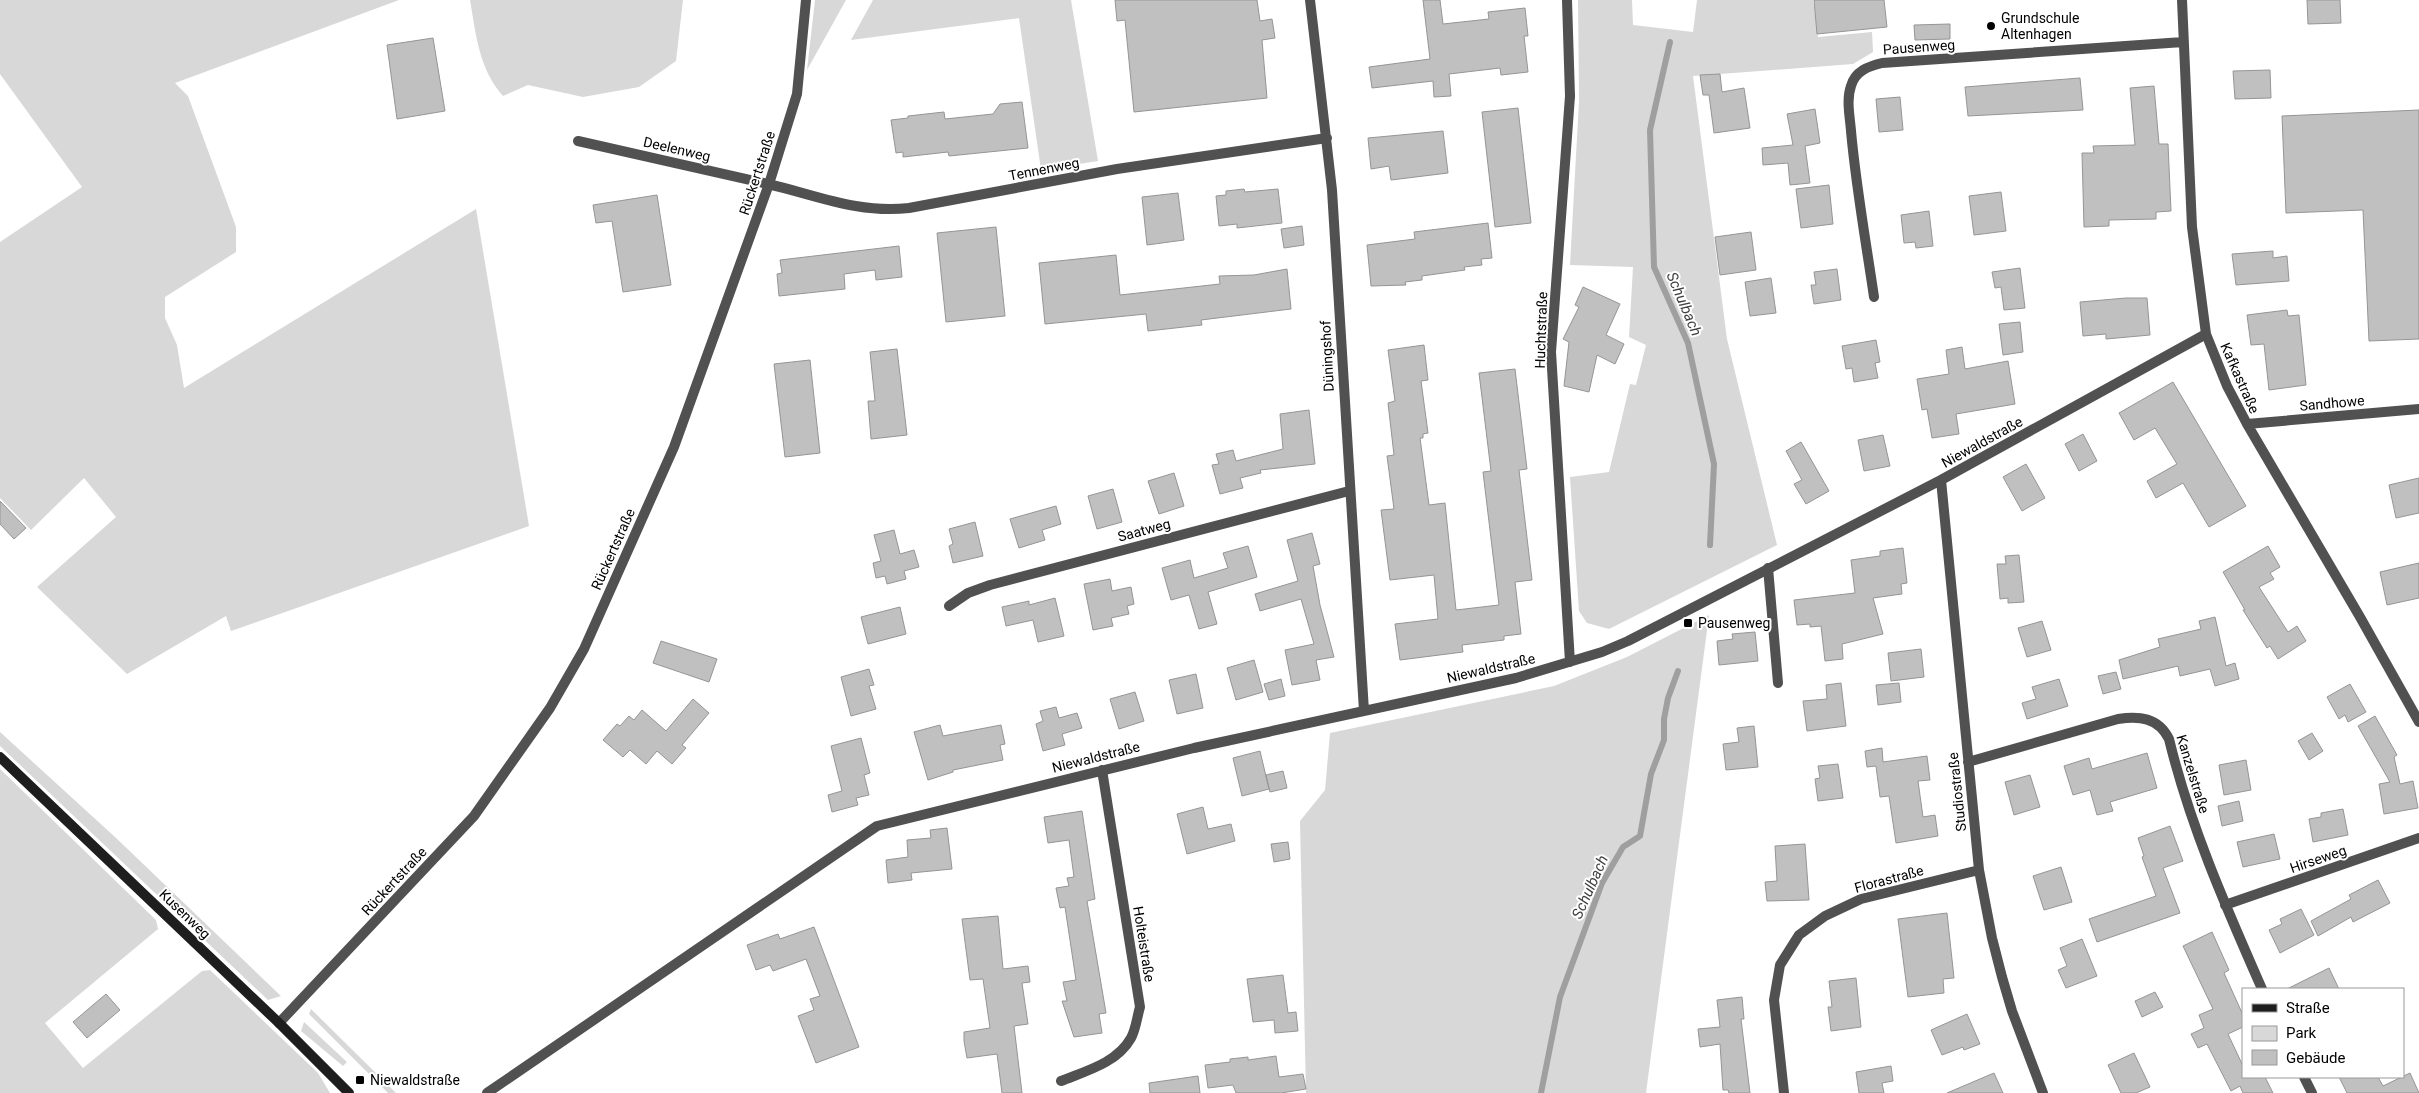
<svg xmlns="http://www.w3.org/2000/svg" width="2419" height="1093" font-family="Roboto,sans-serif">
<rect width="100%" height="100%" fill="#fff"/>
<path fill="#d8d8d8" d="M0 0H399L175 83 188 96 236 227V252L165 297V318L177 345 184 388 476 209 529 526 231 631 226 616 127 674 37 587 116 517 84 478 31 530 0 498V242L82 187 0 74Z
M470 0H683L676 61 639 87 583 97 528 85 503 96C479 69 476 35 470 0Z
M815 0H846L807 70Z
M873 0H1071L1098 161 1041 170 1019 18 851 40Z
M1578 0H1632L1633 25 1693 32 1697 0H1813L1818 37 1872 32 1873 52 1853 64 1693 76 1727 339 1777 545 1609 629 1587 623 1579 611 1570 477 1609 472 1630 384 1636 385 1646 345 1629 337 1633 267 1570 265 1579 101Z
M1709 615 1646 1093H1306L1300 821 1325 790 1330 733 1554 686 1627 657Z
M0 732 115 837 281 996 268 1000 0 746Z
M0 769 156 920 158 929 45 1023 83 1068 202 971 210 970 318 1073 330 1093H0Z
M311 1009 396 1093H388L309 1014Z
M304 1022 347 1062 343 1066 301 1031Z"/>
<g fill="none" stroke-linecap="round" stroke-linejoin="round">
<path stroke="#9f9f9f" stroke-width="6" d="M1670 42 1650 130 1654 267 1688 343 1714 464 1710 545
M1541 1093 1560 997 1602 883 1623 847 1640 836 1651 774 1664 740V719L1668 698 1678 671"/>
</g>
<path fill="#c0c0c0" stroke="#959595" d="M1115 0H1257L1260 21 1272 19 1275 38 1262 40 1267 98 1134 112 1125 20 1117 21Z
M1423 0H1440L1443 24 1489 19 1488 12 1525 8 1528 36H1524L1528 72 1501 75 1500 68 1449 74 1451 96 1434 97 1433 81 1372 88 1369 67 1430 59Z
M1814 0H1884L1887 27 1817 34Z
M2307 0H2340L2341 23 2308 24Z
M1950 24V39L1915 40 1914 25Z
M433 38 445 111 397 119 387 45Z
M2270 70 2271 98 2235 99 2233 71Z
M1720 74 1722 92 1744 88 1750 128 1714 133 1709 95H1703L1700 75Z
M2080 78 2083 110 1968 116 1965 87Z
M2154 86 2159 144H2168L2171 211 2156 212V219L2109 220V226L2084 227 2082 153H2094L2093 146 2135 145 2130 88Z
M1900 97 1903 130 1879 132 1876 99Z
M1022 102 1028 148 949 156 948 152 903 157V152L896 153 891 120 908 118V116L944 112 945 119 993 114 1000 104Z
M1518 108 1531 223 1495 227 1482 112Z
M1815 109 1820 143 1805 146 1810 183 1790 185 1788 163 1763 165 1762 148 1793 145 1787 114Z
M2419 110V339L2369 341 2363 210 2286 213 2282 116Z
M1443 131 1448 173 1391 180 1389 166 1371 169 1368 138Z
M1829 185 1833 224 1801 228 1796 189Z
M1244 189 1245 192 1278 189 1282 223 1237 228V224L1219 226 1216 196 1226 195V191Z
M2001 192 2006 231 1974 235 1969 196Z
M1178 193 1184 240 1147 245 1142 197Z
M657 195 671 285 623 292 612 221 596 223 593 205Z
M1929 211 1933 246 1916 248 1915 242 1904 243 1901 215Z
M1488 223 1492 258 1481 259 1482 265 1464 267 1465 270 1422 276V280L1405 282 1406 285 1371 286 1367 245 1415 239 1414 232Z
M1302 226 1304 245 1284 248 1281 229Z
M996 227 1005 316 946 322 937 233Z
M1751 232 1756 270 1720 275 1715 237Z
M899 246 902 277 876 280 875 270 844 274 845 289 779 296 777 274 782 273 780 260Z
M2273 251V258L2287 256 2289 281 2236 285 2232 254Z
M1116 255 1120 295 1220 284 1219 276 1254 275 1287 269 1291 309 1201 320 1202 325 1148 331 1146 314 1045 324 1039 263Z
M2020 268 2025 308 2004 310 2001 287 1995 288 1992 272Z
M1837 269 1841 300 1814 304 1811 285H1816L1814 272Z
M1771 278 1776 313 1750 316 1745 282Z
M1583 287 1620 304 1606 335 1624 344 1615 364 1597 355 1589 392 1564 386 1569 342 1563 339 1579 307 1575 305Z
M2126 298H2147L2150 335 2106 339V334L2083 336 2080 302Z
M2287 310 2288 316 2299 315 2306 385 2269 390 2264 344 2251 345 2247 315Z
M2020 322 2023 352 2003 355 1999 324Z
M1876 340 1880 362 1875 363 1878 378 1854 382 1852 368 1846 369 1842 346Z
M1424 345 1428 380 1421 381 1428 433 1423 434V438H1420L1429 505 1445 503 1456 610 1499 605 1483 472 1491 471 1479 373 1515 369 1527 469 1519 470 1532 580 1515 582 1521 634 1504 636V640L1462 645 1463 652 1400 660 1395 624 1438 619 1434 575 1390 580 1381 510 1394 509 1387 456 1394 455 1388 403 1395 401 1388 350Z
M1962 347 1965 369 2008 361 2015 404 1956 414 1959 434 1932 438 1927 409 1922 410 1917 379 1949 374 1946 350Z
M897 349 907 435 871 439 868 401H875L870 352Z
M810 360 820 453 785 457 774 364Z
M2173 382 2246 506 2209 527 2183 483 2156 498 2147 481 2177 464 2155 428 2134 440 2119 413Z
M1309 410 1315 464 1260 470 1261 473 1240 478 1243 488 1220 494 1212 465 1219 464 1216 454 1233 450 1236 461 1283 449 1280 414Z
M2083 434 2097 461 2079 471 2065 444Z
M1883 435 1890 466 1864 471 1858 440Z
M1801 442 1829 491 1806 504 1794 484 1802 480 1786 451Z
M2026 464 2045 498 2022 511 2003 477Z
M1174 473 1184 506 1159 514 1148 481Z
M2419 478V513L2396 518 2389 485Z
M1113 489 1122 522 1097 529 1088 496Z
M0 501 26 528 14 539 0 524Z
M1056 506 1061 524 1042 530 1045 540 1019 548 1010 519Z
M975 522 983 556 953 563 949 546 953 544 949 529Z
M894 530 900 554 914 550 919 567 904 571 906 579 887 584 885 576 876 578 873 563 881 561 874 535Z
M1312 533 1320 564 1313 566 1320 605 1334 657 1316 660 1320 680 1292 685 1285 650 1314 644 1301 599 1260 611 1255 594 1298 581 1287 540Z
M1248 546 1257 577 1208 592 1217 624 1199 629 1189 595 1171 600 1162 568 1190 560 1194 578 1228 568 1223 553Z
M2268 546 2280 567 2270 573 2274 579 2259 587 2288 632 2297 626 2306 641 2278 659 2270 646 2267 648 2243 610H2245L2223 572Z
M1903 548 1907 583 1901 584 1902 594 1873 598 1883 634 1842 644 1843 659 1825 661 1821 626 1810 627V624L1797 625 1794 600 1855 593 1851 560 1880 556V551Z
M2019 555 2024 602 2008 603V598L2000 599 1997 564H2006L2005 556Z
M2419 563V598L2387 605 2380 572Z
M1110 579 1112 591 1131 587 1134 604 1127 606 1129 614 1111 618 1113 626 1093 630 1084 584Z
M1055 598 1064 636 1038 642 1033 620 1006 626 1002 607 1029 601V605Z
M900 607 906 634 868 644 861 617Z
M2215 617 2226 666 2235 663 2239 679 2215 686 2210 669 2180 676 2178 666 2123 679 2119 660 2160 647 2158 639 2201 629 2199 621Z
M2042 621 2051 650 2027 657 2018 628Z
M1755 632 1758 661 1719 665 1717 641 1733 639 1732 634Z
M661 641 717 659 709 682 653 663Z
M1921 649 1924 677 1891 681 1888 653Z
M1254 660 1263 692 1236 700 1227 668Z
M869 669 874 685 869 686 876 709 851 716 841 677Z
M2116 672 2121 689 2103 694 2098 676Z
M1196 674 1203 708 1177 714 1169 680Z
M1281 679 1285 696 1269 700 1264 684Z
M2059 679 2068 706 2027 719 2022 703 2036 699 2032 687Z
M1841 683 1846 726 1807 731 1803 701 1827 699 1826 685Z
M1899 683 1901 702 1878 705 1876 685Z
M2350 684 2366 712 2348 722 2345 715 2339 719 2327 697Z
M1135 692 1144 721 1119 729 1110 699Z
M693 699 709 713 682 745 686 748 672 764 657 751 646 764 630 750 623 757 603 740 617 724 620 726 629 716 634 720 642 710 666 731Z
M1056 707 1059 718 1077 713 1082 728 1062 734 1065 745 1043 751 1036 724 1043 721 1040 711Z
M2375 716 2397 755 2394 757 2400 784 2413 781 2418 808 2384 814 2379 784 2390 782 2358 726Z
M940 725 943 736 1001 725 1005 744 1000 745 1003 760 953 770V772L928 780 914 732Z
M1754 726 1758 767 1726 770 1723 744 1739 742 1737 728Z
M2312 733 2323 751 2309 760 2298 741Z
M861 738 870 773 864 775 869 795 856 798 858 805 832 812 828 795 842 791 831 746Z
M1882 748 1883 762 1927 756 1930 780 1918 781 1923 817 1935 815 1938 836 1896 843 1889 796 1880 797 1876 766 1867 767 1865 751Z
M1260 751 1269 789 1242 796 1233 758Z
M2147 753 2157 788 2110 802 2113 811 2097 815 2090 790 2073 795 2064 766 2089 758 2092 769Z
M2246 760 2251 790 2224 795 2219 765Z
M1838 764 1843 798 1818 801 1815 779 1820 778 1818 766Z
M1283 771 1287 788 1270 792 1266 775Z
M2030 775 2040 807 2014 815 2005 782Z
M2239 801 2243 821 2222 826 2218 806Z
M1203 807 1208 829 1231 824 1235 841 1187 854 1177 814Z
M2343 809 2348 835 2313 842 2309 819 2321 817V813Z
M1082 811 1095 899 1087 901 1106 1013 1099 1014 1102 1033 1074 1037 1062 1001H1067L1063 982 1076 980 1065 907 1060 908 1056 888 1069 886 1067 878 1074 877 1069 840 1048 843 1044 817Z
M2170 826 2183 861 2163 868 2180 913 2097 942 2089 919 2156 896 2142 857 2144 856 2138 838Z
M947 828 952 869 911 873 912 880 888 883 886 860 908 857 907 840 931 838 930 830Z
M2274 834 2280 859 2243 867 2237 842Z
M1288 842 1290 859 1274 862 1271 844Z
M1805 844 1809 900 1767 901 1765 882 1777 881 1775 846Z
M2061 867 2072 902 2044 910 2033 876Z
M2378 880 2390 903 2353 922 2351 917 2318 936 2311 921 2351 899 2349 895Z
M2301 909 2314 935 2280 953 2269 930 2282 924 2280 919Z
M1947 913 1954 978 1943 979 1944 993 1908 997 1898 919Z
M998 916 1003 969 1028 966 1030 982 1022 983 1028 1024 1014 1026 1022 1093H1002L997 1054 967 1058 964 1041V1032L990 1028 983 979 970 980 962 919Z
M814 927 859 1047 816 1063 798 1016 814 1010 810 999 820 996 806 959 773 971 770 965 756 970 747 945 778 934 780 939Z
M2212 932 2229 970 2224 973 2243 1015V1027L2228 1034 2243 1066V1077H2265L2273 1093H2243L2240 1086 2231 1091 2207 1044 2198 1048 2191 1034 2204 1028 2199 1015 2213 1009 2183 946Z
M2082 939 2097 976 2066 988 2058 970 2067 966 2060 948Z
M2329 968 2339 989H2287Z
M1283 975 1288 1013 1296 1012 1298 1031 1275 1033 1274 1020 1253 1022 1247 979Z
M1856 978 1861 1027 1831 1031 1828 1007H1832L1829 981Z
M2155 992 2163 1007 2142 1017 2135 1001Z
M106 994 120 1010 87 1038 73 1022Z
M1742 997 1744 1019H1741L1750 1093H1729L1728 1090H1723L1720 1044 1700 1047 1698 1029 1720 1027 1717 1000Z
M1967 1014 1980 1044 1964 1050 1963 1047 1942 1055 1931 1030Z
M2134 1053 2150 1087 2136 1093H2121L2108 1065Z
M1276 1056 1279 1077 1303 1074 1306 1089 1281 1093H1236L1233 1085 1208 1088 1205 1065 1230 1062V1059L1248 1057V1060Z
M1891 1066 1893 1081 1882 1083 1884 1093H1859L1856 1072Z
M1994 1073 2003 1093H1947Z
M2410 1073 2419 1093H2347L2339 1077H2378L2383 1086Z
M1198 1076 1200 1093H1150L1149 1083Z"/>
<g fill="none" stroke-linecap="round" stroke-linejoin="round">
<path stroke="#515151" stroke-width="10" d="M1567 0 1570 96
M1768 568 1778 683"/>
<path stroke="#515151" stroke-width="10" d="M1310 0 1332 190 1364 711
M2182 0 2192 227 2206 334 2227 386 2247 424 2360 617 2419 722
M1570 96 1551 352 1570 662
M578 141C641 155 704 169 768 184 816 195 859 214 909 208L1117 169 1327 138
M1874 297C1866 242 1856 187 1851 131 1850 117 1846 100 1851 86 1855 71 1869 66 1882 63L2183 42
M2247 424 2419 409
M1941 480 1979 870 1992 938 2002 977 2012 1011 2043 1093
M949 606 968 593 990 585 1349 491
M1968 762 2118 719C2139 716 2158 717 2169 739 2190 826 2226 907 2262 989
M2225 905 2419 838
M279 1023 474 816 550 708 584 649 674 447 769 184 797 94 806 0
M2304 1077 2312 1093
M1061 1081C1086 1071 1117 1063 1131 1038 1136 1029 1137 1017 1140 1007L1102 770
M487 1093 877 826 1194 748 1516 678 1602 652 1628 641 1941 480 2206 334
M1784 1093 1774 1000 1780 965 1799 935 1825 916 1861 899 1979 870"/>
<path stroke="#1e1e1e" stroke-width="10" d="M0 757 279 1023 349 1093"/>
</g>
<g fill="#000" stroke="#fff" stroke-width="2">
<circle cx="1991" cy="26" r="5"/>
<rect x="1683" y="618" width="10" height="10" rx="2.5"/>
<rect x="355" y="1075" width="10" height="10" rx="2.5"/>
</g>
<g text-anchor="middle" stroke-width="4" stroke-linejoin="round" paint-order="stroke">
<g font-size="14" fill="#000" stroke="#fff" text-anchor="start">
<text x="2001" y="23">Grundschule<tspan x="2001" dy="16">Altenhagen</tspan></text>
<text x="1698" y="628">Pausenweg</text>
<text x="370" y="1085">Niewaldstraße</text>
</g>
<g font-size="14" fill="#000" stroke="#fff">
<text transform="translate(1919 47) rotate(-4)" y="5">Pausenweg</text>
<text transform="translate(677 149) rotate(13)" y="5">Deelenweg</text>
<text transform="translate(1044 169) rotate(-11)" y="5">Tennenweg</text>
<text transform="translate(757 173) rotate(-72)" y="5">Rückertstraße</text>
<text transform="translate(1541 330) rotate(-88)" y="5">Huchtstraße</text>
<text transform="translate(1327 356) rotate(-93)" y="5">Düningshof</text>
<text transform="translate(2240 378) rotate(66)" y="5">Kafkastraße</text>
<text transform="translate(2332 403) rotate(-5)" y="5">Sandhowe</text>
<text transform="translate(1982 442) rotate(-29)" y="5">Niewaldstraße</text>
<text transform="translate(1144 530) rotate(-15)" y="5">Saatweg</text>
<text transform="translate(613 549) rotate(-66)" y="5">Rückertstraße</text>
<text transform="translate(1491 668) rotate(-13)" y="5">Niewaldstraße</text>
<text transform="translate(1096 757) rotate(-14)" y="5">Niewaldstraße</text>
<text transform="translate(2193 774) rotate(73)" y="5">Kanzelstraße</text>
<text transform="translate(1957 792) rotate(-96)" y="5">Studiostraße</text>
<text transform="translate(2318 859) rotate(-19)" y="5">Hirseweg</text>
<text transform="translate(1889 879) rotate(-15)" y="5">Florastraße</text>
<text transform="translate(394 881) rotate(-47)" y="5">Rückertstraße</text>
<text transform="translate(185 914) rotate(44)" y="5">Kusenweg</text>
<text transform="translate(1144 944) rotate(81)" y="5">Holteistraße</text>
</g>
<g font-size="15" font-style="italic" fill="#404040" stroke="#fff">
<text transform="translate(1684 304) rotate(67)" y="5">Schulbach</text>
<text transform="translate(1590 887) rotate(-66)" y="5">Schulbach</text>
</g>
</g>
<rect x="2242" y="988" width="162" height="90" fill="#ffffff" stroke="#999999"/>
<rect x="2252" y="1004" width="25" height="8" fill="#1e1e1e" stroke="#999999"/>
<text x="2286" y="1013" font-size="15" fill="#000000">Straße</text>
<rect x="2252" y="1026" width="25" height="15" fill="#d8d8d8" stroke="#999999"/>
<text x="2286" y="1038" font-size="15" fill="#000000">Park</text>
<rect x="2252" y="1050" width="25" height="15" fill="#c0c0c0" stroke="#999999"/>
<text x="2286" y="1063" font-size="15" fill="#000000">Gebäude</text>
</svg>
